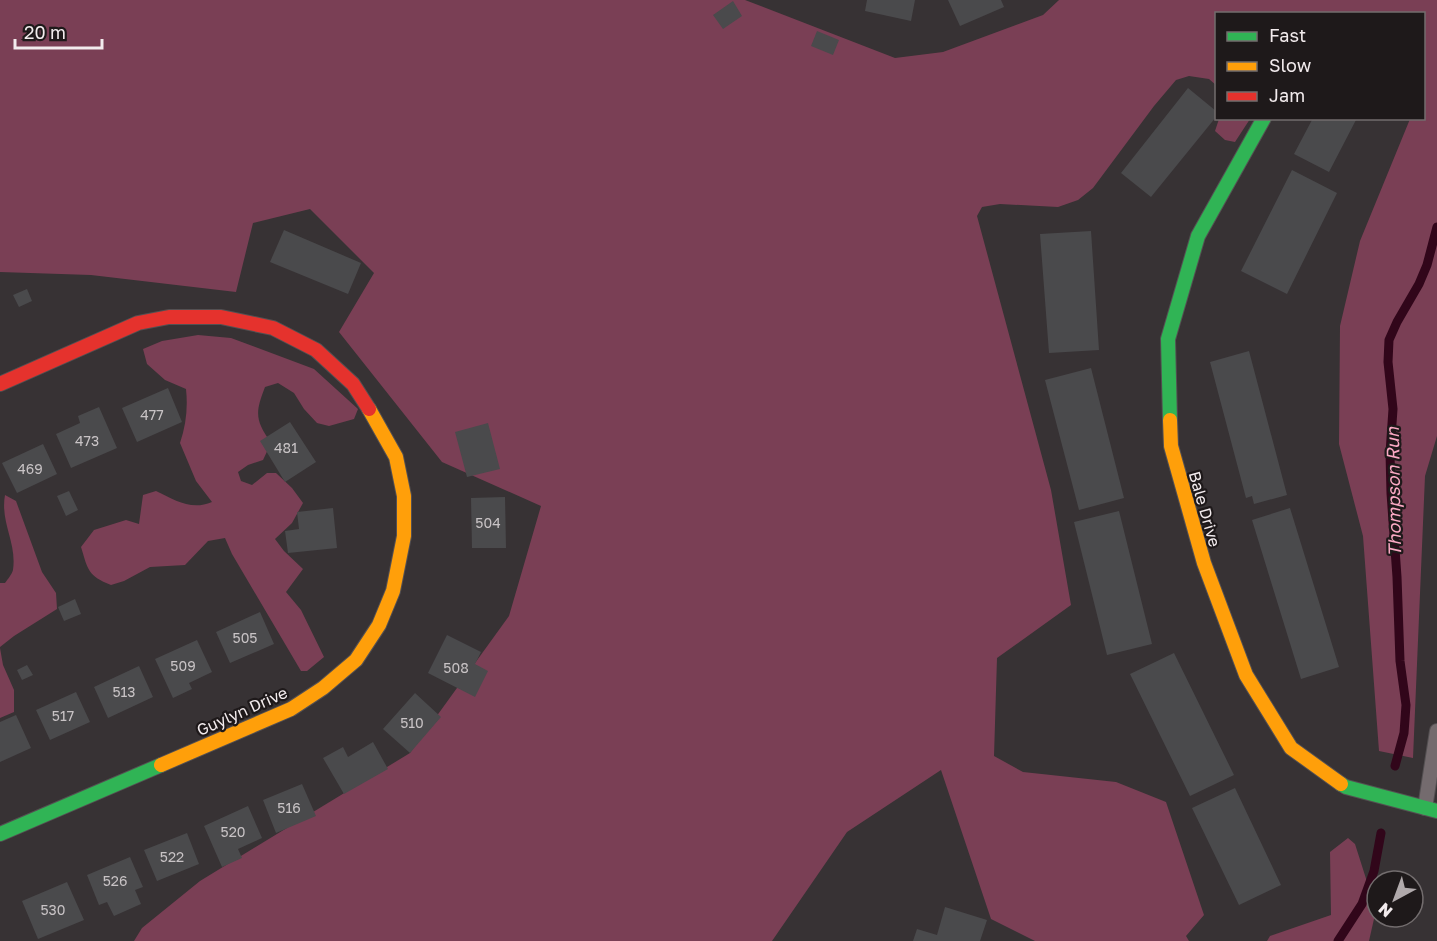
<svg xmlns="http://www.w3.org/2000/svg" width="1437" height="941" font-family="'Golos Text',sans-serif">
<rect width="100%" height="100%" fill="#373234"/>
<path fill="#7a3f55" d="M0 0H745L895 58 943 52 1043 15 1059 0H1437V436L1425 476 1413 758 1379 751 1363 536 1339 444 1340 326 1360 241 1410 119 1424 118V14H1216V85L1209 79 1189 76 1176 80 1154 106 1093 188 1078 200 1058 207 1000 204 982 207 977 216 1051 490 1071 605 997 658 994 756 1023 772 1116 782 1166 802 1204 915 1186 936 1189 941H1035L991 919 941 770 847 832 772 941H134L142 928 200 881 410 753 509 616 541 506 442 462 339 332 374 273 310 209 253 223 236 292 91 275 0 272Z
M1219 119H1250L1235 142 1225 140 1215 131Z
M198 335 231 338 314 369 358 409 354 419 329 426 317 423 304 409 294 393 278 383 265 387C255 413 255 420 271 443L263 460 248 465 238 472 241 481 252 485 267 473H276L292 488 303 503 292 523 275 539 284 551 303 569 286 592 301 610 324 657 307 671H301L232 554 225 538 208 541 185 565 150 567 124 581 111 585C88 576 88 570 81 547L94 530 126 520 139 524 143 495 156 491C175 500 191 511 212 502L196 481 180 443C186 425 188 408 186 389L165 380 147 364 143 349 162 341Z
M5 495 16 501 42 572 56 593 57 609 14 636 0 647V583H5C8 579 12 574 13 570 17 542 0 523 5 495Z
M0 648 3 665 14 690V712L0 718Z
M1348 838 1355 844 1376 910 1369 941H1267L1270 936 1331 915 1330 852Z"/>
<g fill="none" stroke-linecap="round" stroke-linejoin="round">
<path stroke="#31061a" stroke-width="9" d="M1395 766 1404 733 1406 705 1400 661 1397 577 1391 493 1390 453 1393 409 1388 362 1389 340 1397 322 1419 284 1427 265 1437 227
M1338 941 1362 904 1374 871 1381 833"/>
</g>
<path fill="#4a4a4c" d="M867 0H915L911 21 865 11Z
M948 0H1001L1004 7 960 26Z
M733 1 742 16 723 29 713 15Z
M817 31 839 40 833 55 811 46Z
M1188 88 1216 111V117L1151 197 1121 173Z
M1313 118H1357L1329 172 1294 154Z
M1292 170 1337 193 1287 294 1241 271Z
M284 230 361 263 348 294 270 262Z
M1091 231 1099 350 1049 353 1040 234Z
M27 289 32 301 19 307 13 295Z
M1249 351 1287 495 1254 504 1252 496 1246 498 1210 362Z
M1091 368 1124 498 1079 510 1045 380Z
M168 388 182 422 137 442 122 408Z
M99 407 117 448 71 468 56 434 80 423 78 416Z
M290 422 316 462 285 482 260 441Z
M488 423 500 469 467 477 455 432Z
M43 444 57 474 17 493 2 463Z
M69 491 78 510 66 516 57 496Z
M505 497 506 548H472L471 498Z
M333 508 337 548 288 553 285 531 299 529 297 512Z
M1290 508 1339 667 1301 679 1252 520Z
M1119 511 1152 644 1107 655 1074 522Z
M75 599 81 614 64 621 58 607Z
M260 612 274 644 230 663 216 632Z
M447 635 481 652 475 664 488 671 475 697 428 673Z
M197 640 212 672 189 683 192 689 173 698 155 659Z
M1174 653 1234 775 1190 796 1130 674Z
M27 665 33 675 22 680 17 670Z
M139 666 153 697 108 718 94 687Z
M76 692 90 722 50 740 36 710Z
M415 693 441 717 410 753 383 729Z
M16 715 31 748 0 762V722Z
M373 742 388 769 344 794 323 758 343 747 348 757Z
M302 784 316 816 276 833 263 800Z
M1235 788 1281 885 1239 905 1192 808Z
M248 806 262 838 238 849 242 858 222 867 204 826Z
M187 833 199 864 157 881 144 850Z
M130 857 143 887 135 890 141 904 114 916 107 902 99 905 87 875Z
M67 882 84 920 38 939 22 901Z
M945 907 987 920 980 941H913L917 929 937 935Z"/>
<g fill="none" stroke-linecap="round" stroke-linejoin="round">
<g stroke="#545052" stroke-width="16">
<path id="lane" d="M1425 808 1437 731"/>
</g>
<g stroke="#545052" stroke-width="16">
<path id="fast" d="M1170 420 1168 339 1198 236 1264 118
M1341 784 1346 787 1437 811
M0 834 161 765"/>
</g>
<g stroke="#545052" stroke-width="16">
<path id="slow" d="M1170 420 1171 446 1204 563 1246 675 1291 748 1341 784
M161 765 291 709 323 688 356 660 379 625 393 591 404 536V496L396 457 369 409"/>
</g>
<g stroke="#545052" stroke-width="16">
<path id="jam" d="M0 384 138 323 169 317H221L273 328 316 350 353 384 369 409"/>
</g>
<use href="#lane" stroke="#746b6e" stroke-width="14"/>
<use href="#fast" stroke="#30b455" stroke-width="14"/>
<use href="#slow" stroke="#ff9f0a" stroke-width="14"/>
<use href="#jam" stroke="#e5322d" stroke-width="14"/>
</g>
<g text-anchor="middle" stroke-width="4.5" stroke-linejoin="round" paint-order="stroke">
<g font-size="14" fill="#c8c3c5">
<text x="152" y="420">477</text>
<text x="87" y="446">473</text>
<text x="286" y="453">481</text>
<text x="30" y="474">469</text>
<text x="488" y="528">504</text>
<text x="245" y="643">505</text>
<text x="183" y="671">509</text>
<text x="456" y="673">508</text>
<text x="124" y="697">513</text>
<text x="63" y="721">517</text>
<text x="412" y="728">510</text>
<text x="289" y="813">516</text>
<text x="233" y="837">520</text>
<text x="172" y="862">522</text>
<text x="115" y="886">526</text>
<text x="53" y="915">530</text>
</g>
<g font-size="16" fill="#f2ebed" stroke="#1e191a">
<text transform="translate(1205 509) rotate(74)" y="6">Bale Drive</text>
<text transform="translate(242 711) rotate(-24)" y="6">Guylyn Drive</text>
</g>
<g font-size="18" font-style="italic" fill="#fba9c4" stroke="#1e191a">
<text transform="translate(1394 492) rotate(-91)" y="6">Thompson Run</text>
</g>
</g>
<rect x="1215" y="12" width="210" height="108" fill="#1e191a" stroke="#736d6e" stroke-width="1.5"/>
<rect x="1227" y="32" width="30" height="9" fill="#30b455" stroke="#736d6e" stroke-width="1.5"/>
<text x="1269" y="42" font-size="18" fill="#f2ebed">Fast</text>
<rect x="1227" y="62" width="30" height="9" fill="#ff9f0a" stroke="#736d6e" stroke-width="1.5"/>
<text x="1269" y="72" font-size="18" fill="#f2ebed">Slow</text>
<rect x="1227" y="92" width="30" height="9" fill="#e5322d" stroke="#736d6e" stroke-width="1.5"/>
<text x="1269" y="102" font-size="18" fill="#f2ebed">Jam</text>
<g transform="translate(1395 899) rotate(221)"><circle r="28" fill="#1e191a" stroke="#736d6e" stroke-width="1.5"/>
<path d="M0-4.5L10 22L0 15L-10 22Z" fill="#b1aaac"/>
<text y="-9" font-size="16" font-weight="bold" text-anchor="middle" fill="#f2ebed">N</text>
</g>
<path d="M15 39v9h87v-9" fill="none" stroke="#f2ebed" stroke-width="3"/>
<text x="24" y="39" font-size="18" fill="#f2ebed" stroke="#1e191a" stroke-width="4.5" paint-order="stroke">20 m</text>
</svg>
